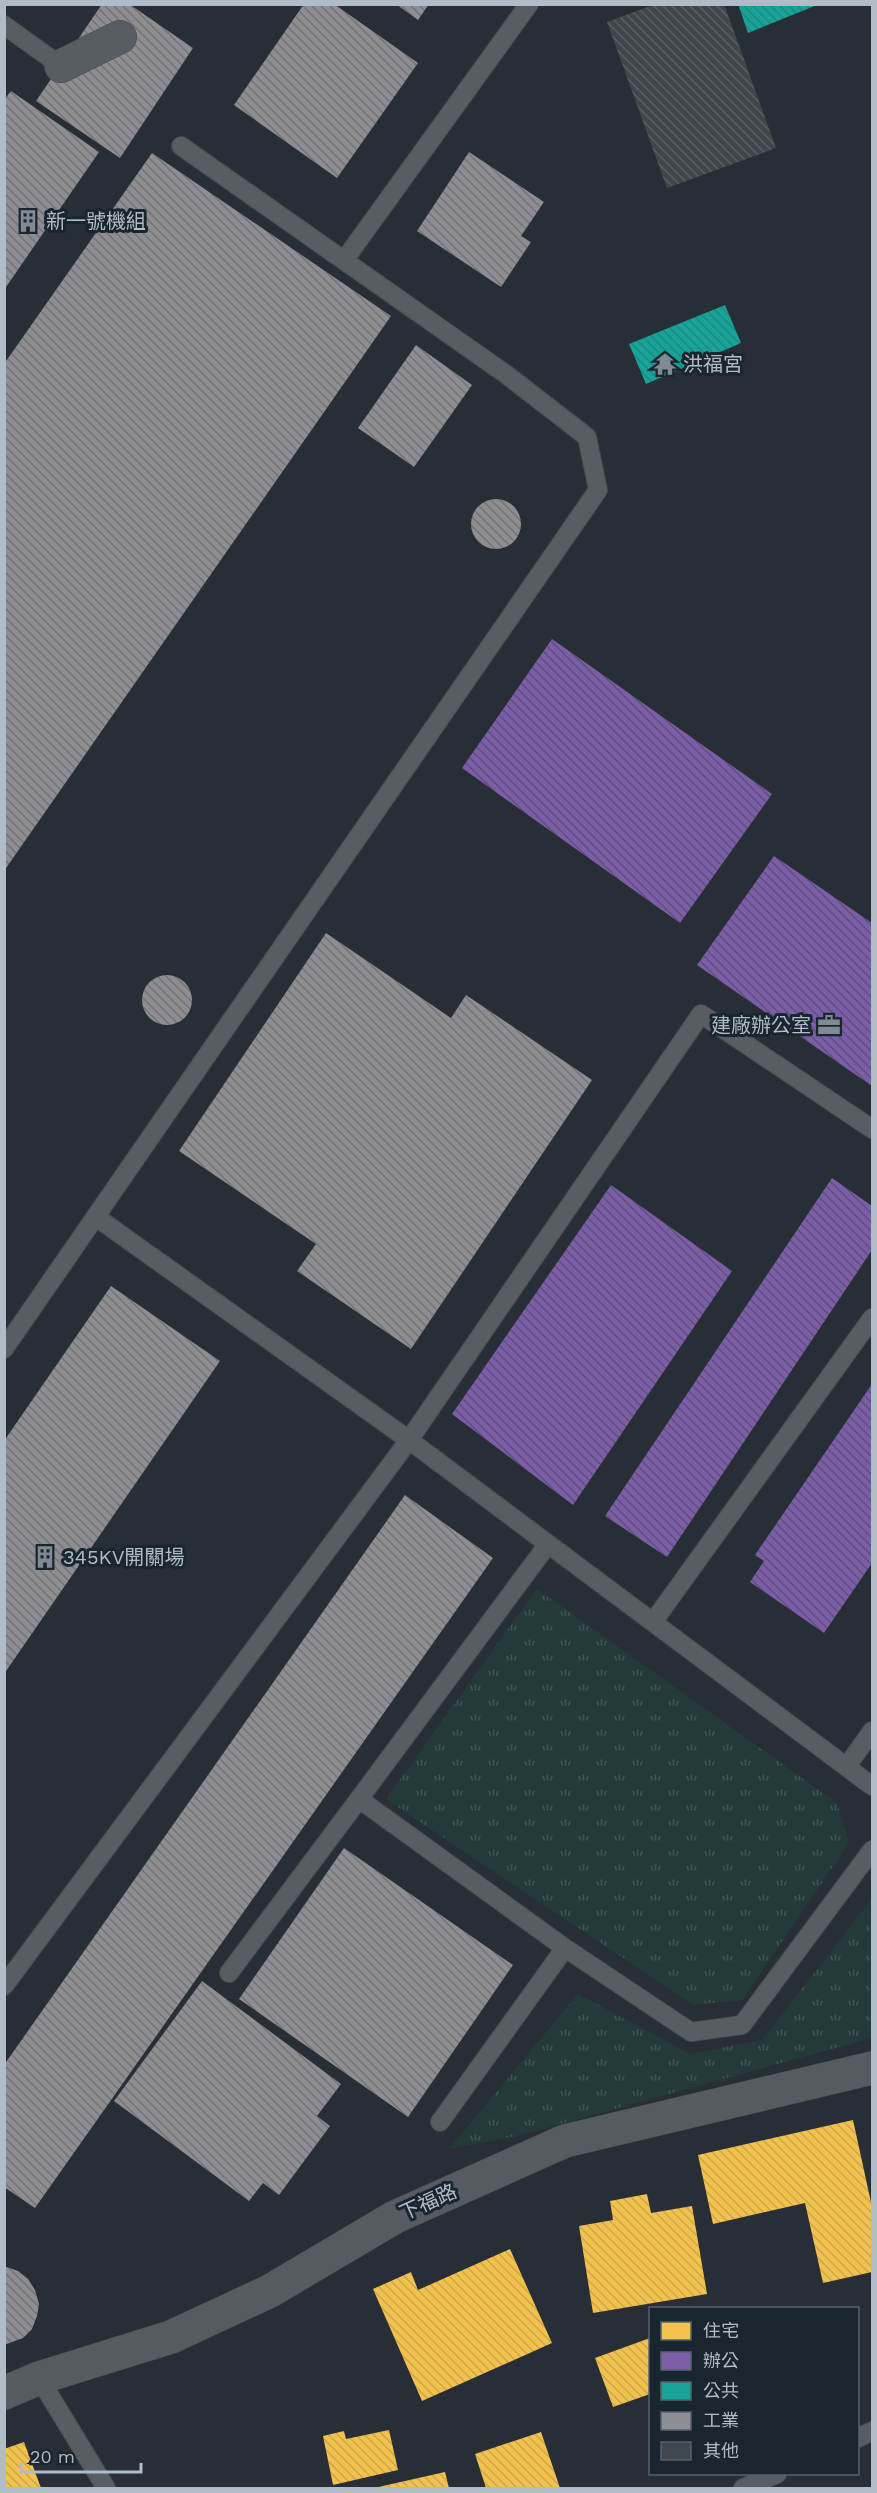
<svg xmlns="http://www.w3.org/2000/svg" width="877" height="2493" font-family="'Work Sans','Noto Sans TC',sans-serif">
<defs>
<pattern id="park-tufts" width="24" height="20" patternUnits="userSpaceOnUse" patternTransform="scale(1.5)"><rect width="24" height="20" fill="#243a3a"/><path d="M3 7l-1-3M5 7V3M7 7l1-3M15 17l-1-3M17 17v-4M19 17l1-3" fill="none" stroke="#415555"/></pattern>
<pattern id="homes-back-hatch" width="6" height="6" patternUnits="userSpaceOnUse" patternTransform="scale(1.5)"><rect width="6" height="6" fill="#f2c14e"/><path d="M-1 5l2 2M0 0l6 6M5-1l2 2" fill="none" stroke="#cca64a"/></pattern>
<pattern id="offices-back-hatch" width="6" height="6" patternUnits="userSpaceOnUse" patternTransform="scale(1.5)"><rect width="6" height="6" fill="#7b5ea7"/><path d="M-1 5l2 2M0 0l6 6M5-1l2 2" fill="none" stroke="#5f4f7c"/></pattern>
<pattern id="public-back-hatch" width="6" height="6" patternUnits="userSpaceOnUse" patternTransform="scale(1.5)"><rect width="6" height="6" fill="#17a398"/><path d="M-1 5l2 2M0 0l6 6M5-1l2 2" fill="none" stroke="#1e8881"/></pattern>
<pattern id="industry-back-hatch" width="6" height="6" patternUnits="userSpaceOnUse" patternTransform="scale(1.5)"><rect width="6" height="6" fill="#8d8d92"/><path d="M-1 5l2 2M0 0l6 6M5-1l2 2" fill="none" stroke="#737478"/></pattern>
<pattern id="building-back-hatch" width="6" height="6" patternUnits="userSpaceOnUse" patternTransform="scale(1.5)"><rect width="6" height="6" fill="#3f464c"/><path d="M-1 5l2 2M0 0l6 6M5-1l2 2" fill="none" stroke="#585f64"/></pattern>
</defs>
<rect width="100%" height="100%" fill="#272e35"/>
<path fill="url(#park-tufts)" d="M537 1589 837 1803 849 1843 742 2000 693 2005 386 1799Z
M872 1899V2038L517 2136 449 2149 578 1994 690 2054 762 2040Z"/>
<path fill="url(#homes-back-hatch)" d="M853 2120 872 2207V2272L823 2283 805 2203 713 2224 698 2155Z
M647 2194 651 2213 692 2206 707 2294 593 2313 579 2226 613 2220 610 2201Z
M510 2249 552 2343 422 2401 373 2289 411 2272 418 2290Z
M650 2338V2394L613 2407 595 2358Z
M389 2430 398 2470 333 2485 323 2436 344 2431 346 2439Z
M541 2432 560 2488H486L475 2454Z
M24 2442 41 2488H4V2449Z
M445 2472 449 2488H374Z"/>
<path fill="url(#offices-back-hatch)" d="M552 639 772 794 680 923 462 768Z
M774 856 872 923V1086L697 965Z
M832 1178 872 1206V1250L667 1557 605 1516Z
M611 1185 732 1271 573 1505 452 1414Z
M872 1384V1563L824 1633 750 1582 764 1561 755 1555Z"/>
<path fill="url(#public-back-hatch)" d="M738 4H817V5L748 33Z
M725 305 741 343 646 384 629 344Z"/>
<path fill="url(#industry-back-hatch)" d="M102 4H129L193 48 120 158 36 101Z
M304 4H334L418 63 337 178 234 105Z
M396 4H429L418 20Z
M11 91 99 152 4 290V100Z
M469 152 544 202 521 236 531 242 501 287 417 231Z
M152 153 391 316 4 871V364Z
M416 345 472 385 414 467 358 428Z
M471 524a25 25 0 1 1 50 0a25 25 0 1 1-50 0Z
M326 933 451 1018 466 995 592 1080 411 1349 297 1271 316 1244 179 1151Z
M142 1000a25 25 0 1 1 50 0a25 25 0 1 1-50 0Z
M111 1286 220 1361 4 1674V1441Z
M405 1495 493 1558 35 2208 4 2187V2065Z
M344 1848 513 1965 408 2117 239 1999Z
M202 1981 341 2084 317 2116 330 2126 279 2195 263 2183 249 2201 114 2101Z
M4 2266 18 2271 28 2279 35 2290 39 2304 37 2316 32 2329 23 2338 4 2345Z"/>
<path fill="url(#building-back-hatch)" d="M656 4H724L776 148 667 188 607 22Z"/>
<g fill="none" stroke-linecap="round" stroke-linejoin="round">
<g stroke="#454a50" stroke-width="20">
<path id="lane" d="M4 25 61 66
M345 259 529 4
M96 1217 409 1440 872 1786
M4 1349 598 490 587 437 507 375 181 146
M548 1544 359 1799 565 1948 691 2032 742 2025 872 1850
M653 1622 872 1318
M847 1766 872 1731
M229 1973 359 1799
M4 1986 409 1440 701 1014 872 1129
M440 2122 565 1948
M39 2378 106 2488
M858 2438 872 2431
M743 2488 777 2474"/>
</g>
<g stroke="#454a50" stroke-width="34">
<path id="street" d="M61 66 120 37"/>
</g>
<g stroke="#454a50" stroke-width="34">
<path id="secondary" d="M4 2393 39 2378 171 2337 270 2291 395 2217 565 2141 872 2068"/>
</g>
<use href="#lane" stroke="#575d63" stroke-width="18"/>
<use href="#street" stroke="#575d63" stroke-width="33"/>
<use href="#secondary" stroke="#565b61" stroke-width="33"/>
</g>
<defs>
<g id="building-bare" transform="scale(1.8)"><path d="M-4-6H4V6H1V3H-1V6H-4ZM-2.5-4.3h1.7v1.8h-1.7ZM.8-4.3h1.7v1.8H.8ZM-2.5-1h1.7V.8h-1.7ZM.8-1h1.7V.8H.8Z" fill="#808a94" stroke="#1a262f" stroke-width="2.5" paint-order="stroke"/></g>
<g id="temple-bare" transform="scale(1.8)"><path d="M0-6L5-2H3V0L6.5 2.5H4V6H1.5V3h-3V6H-4V2.5H-6.5L-3 0V-2H-5Z" fill="#808a94" stroke="#1a262f" stroke-width="2.5" paint-order="stroke"/></g>
<g id="office-bare" transform="scale(1.8)"><path d="M-6-3h4V-5.5h4V-3h4V5H-6ZM-1-4.5V-3h2v-1.5ZM-6 0V1H6V0Z" fill="#808a94" stroke="#1a262f" stroke-width="2.5" paint-order="stroke"/></g>
</defs>
<g fill-rule="evenodd">
<use href="#building-bare" x="28" y="221"/>
<use href="#temple-bare" x="665" y="364"/>
<use href="#office-bare" x="829" y="1025"/>
<use href="#building-bare" x="45" y="1557"/>
</g>
<g text-anchor="middle" stroke-width="6" stroke-linejoin="round" paint-order="stroke">
<g font-size="20" fill="#b0bcc7" stroke="#1a262f" text-anchor="start">
<text x="46" y="228">新一號機組</text>
<text x="683" y="371">洪福宮</text>
<text x="811" y="1032" text-anchor="end">建廠辦公室</text>
<text x="63" y="1564">345KV開關場</text>
</g>
<g font-size="20" fill="#b0bcc7" stroke="#1a262f">
<text transform="translate(428 2202) rotate(-24)" y="7">下福路</text>
</g>
</g>
<rect width="877" height="2493" fill="none" stroke="#b0bcc7" stroke-width="12"/>
<rect x="649" y="2307" width="210" height="168" fill="#1a262f" stroke="#56626c" stroke-width="1.5"/>
<rect x="661" y="2322" width="30" height="18" fill="#f2c14e" stroke="#56626c" stroke-width="1.5"/>
<text x="703" y="2337" font-size="18" fill="#b0bcc7">住宅</text>
<rect x="661" y="2352" width="30" height="18" fill="#7b5ea7" stroke="#56626c" stroke-width="1.5"/>
<text x="703" y="2367" font-size="18" fill="#b0bcc7">辦公</text>
<rect x="661" y="2382" width="30" height="18" fill="#17a398" stroke="#56626c" stroke-width="1.5"/>
<text x="703" y="2397" font-size="18" fill="#b0bcc7">公共</text>
<rect x="661" y="2412" width="30" height="18" fill="#8d8d92" stroke="#56626c" stroke-width="1.5"/>
<text x="703" y="2427" font-size="18" fill="#b0bcc7">工業</text>
<rect x="661" y="2442" width="30" height="18" fill="#3f464c" stroke="#56626c" stroke-width="1.5"/>
<text x="703" y="2457" font-size="18" fill="#b0bcc7">其他</text>
<path d="M21 2463v9h120v-9" fill="none" stroke="#b0bcc7" stroke-width="3"/>
<text x="30" y="2463" font-size="18" fill="#b0bcc7" stroke="#1a262f" stroke-width="4.5" paint-order="stroke">20 m</text>
</svg>
